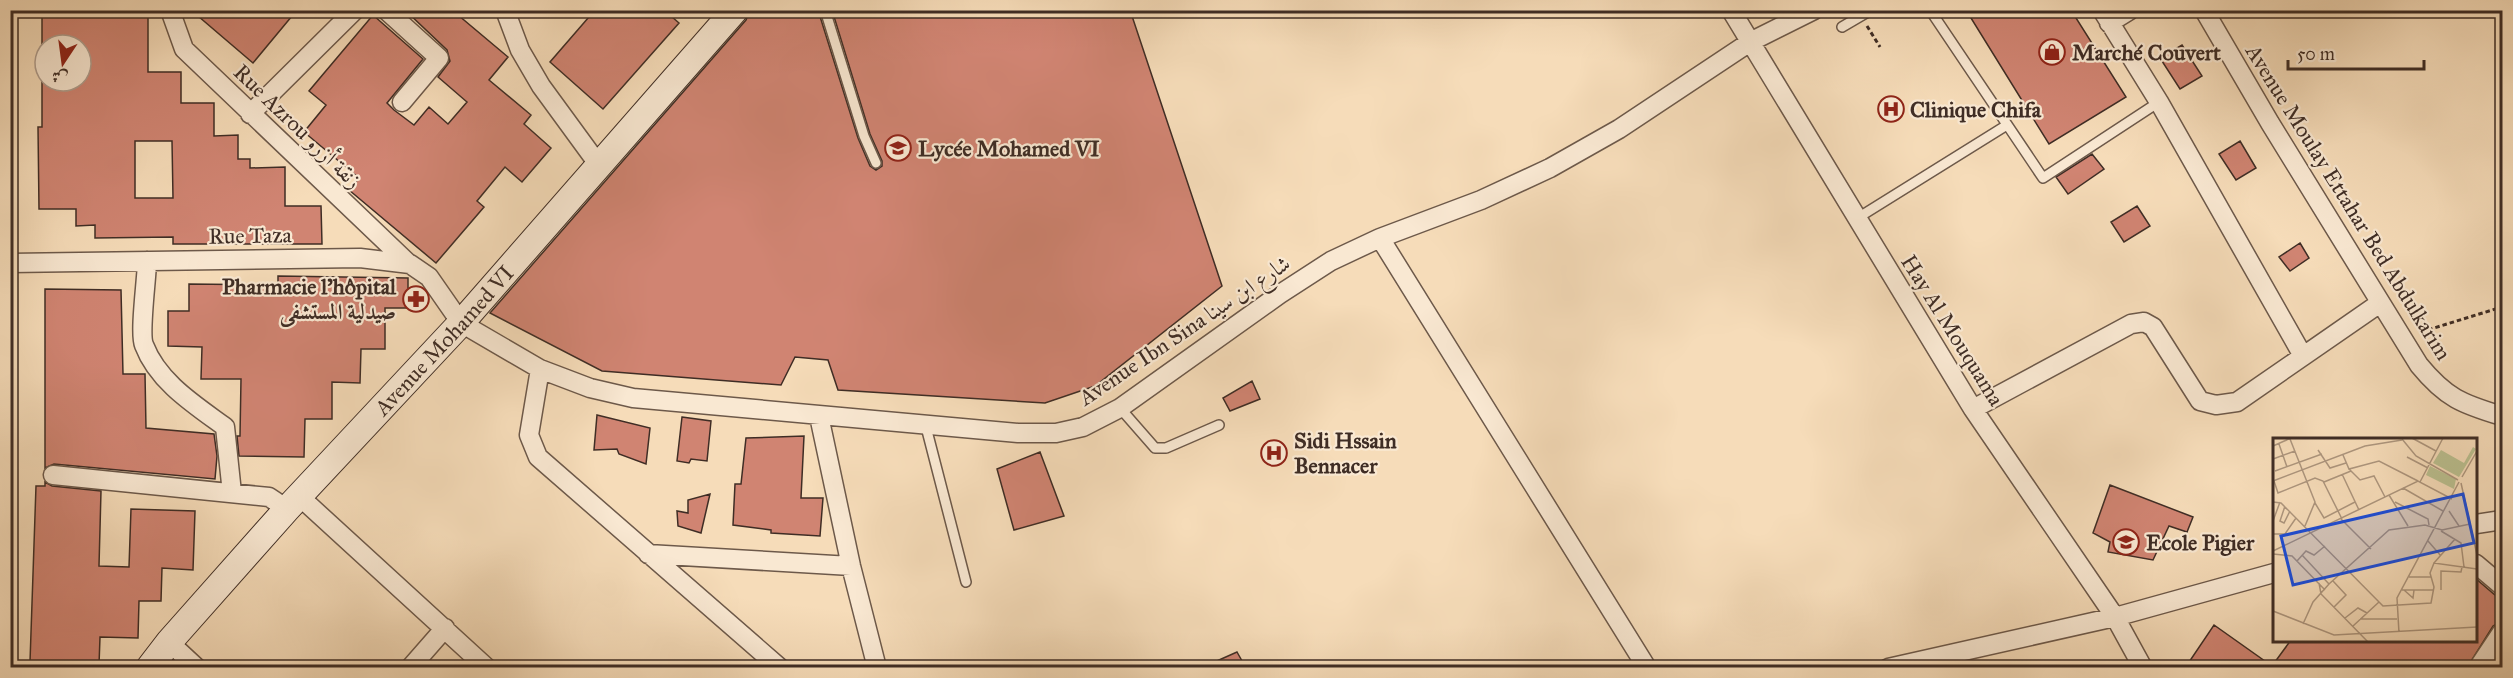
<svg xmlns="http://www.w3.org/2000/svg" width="2513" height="678" font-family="'IM FELL Great Primer',Amiri,serif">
<rect width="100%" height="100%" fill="#f6dcb9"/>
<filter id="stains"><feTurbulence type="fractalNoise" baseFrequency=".00333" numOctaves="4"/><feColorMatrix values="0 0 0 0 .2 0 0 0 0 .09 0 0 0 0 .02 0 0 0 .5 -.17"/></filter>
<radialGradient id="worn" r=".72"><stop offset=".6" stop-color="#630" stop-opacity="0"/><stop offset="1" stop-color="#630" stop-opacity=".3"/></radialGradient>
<path fill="#d08472" stroke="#3f2d25" stroke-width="1.5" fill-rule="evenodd" d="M191 10H297L253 63Z
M405 10H452L508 57 489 80 531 115 524 124 551 148 522 182 505 167 477 201 484 207 436 263 349 190 359 178 304 132 326 105 309 91 373 15 423 59 387 103 394 110 414 125 429 107 448 124 467 102 438 77 450 61 447 50Z
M595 10H664L679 23 603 109 550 62Z
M750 10H818L858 138 870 166 876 170 882 166V161L870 134 832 10H1130L1222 286 1095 386 1045 403 838 390 828 360 795 357 781 385 602 371 490 313 746 20Z
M1966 10H2071L2126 97 2049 144Z
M42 15H148V72H181V103H214V136L238 135V159H250V168L285 167V206H321L322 244H173V237L95 238V225L76 226V209H39L38 127H42V81H81V45H42ZM135 141H172L173 198H135Z
M2182 45 2202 76 2180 89 2160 58Z
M2240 141 2256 168 2236 180 2219 154Z
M2092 154 2104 169 2068 194 2056 177Z
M2137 206 2150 226 2124 242 2111 222Z
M2300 243 2309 258 2290 271 2279 257Z
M278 276 408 278V308H385V349H361L360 383 332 382V419H305L304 457 239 456 237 436H240L241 379H201L202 347 168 346V311H189V284L278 285Z
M45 289 121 290 123 374H145L146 428 214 434 217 456 215 479 54 464 45 468Z
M1252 381 1260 399 1230 411 1223 398Z
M597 415 650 428 646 464 619 454 617 449 594 450Z
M682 417 711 421 707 461 691 459 689 463 677 461Z
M804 436 801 498H823L820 536 771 533V530L733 525 735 484H741L746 438Z
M1040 452 1064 516 1014 530 997 469Z
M45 482 52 486 101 491 99 566 129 567 131 509 195 511 193 570 162 568 161 601H139L138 638 100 637 99 665 30 662 36 486H45Z
M2110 485 2193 517 2187 532 2169 526 2153 560 2108 552 2110 542 2093 533Z
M710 494 701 533 678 526 677 511 688 513V500Z
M2475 578 2495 595 2502 597V621L2493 626 2467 668H2185L2214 625 2272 666 2291 640H2475Z
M1237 652 1246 668H1201Z"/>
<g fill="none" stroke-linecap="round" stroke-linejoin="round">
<g stroke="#6d594a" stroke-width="12">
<path id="service" d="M825 10 864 136 876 163
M1930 10 2043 178 2159 102
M1842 27 1871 10
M1856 219 2007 125
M1120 408 1155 448H1166L1219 425
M925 423 966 582"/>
</g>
<g stroke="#6d594a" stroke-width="21">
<path id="minor" d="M170 10 184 49 408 263
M386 10 439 58 402 102
M505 10 520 50 541 86 598 164
M1731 10 1973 409 2115 617 2143 668
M2102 10 2159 102 2303 356
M2204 10 2270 123 2419 365C2446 398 2462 404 2502 416
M2109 23 2130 10
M250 114 355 10
M1380 238 1647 668
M147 261C147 277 139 333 144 345 158 382 195 405 225 427L232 493
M10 263 360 258 410 264 429 277 461 323 540 369 590 388 633 398 1018 433H1056L1083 427 1120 408 1280 294 1331 261 1380 238 1481 200 1550 168 1619 129 1750 42 1814 10
M540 369 529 435 538 457 780 668
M1973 409 2131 324 2144 322 2153 327 2200 401 2216 405 2237 402 2380 303
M819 416 851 566 877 668
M53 475 269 497 287 509
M299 496 487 668
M2476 524 2502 520
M648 554 851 566
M2476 564 2502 586
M169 642 197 668
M410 668 445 628
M1888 668 2115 617 2274 573
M2478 668 2502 632"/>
</g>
<g stroke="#3f2d25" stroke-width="28">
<g id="secondary">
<path id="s1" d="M149 668 169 642 287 509 461 323 735 10"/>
</g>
</g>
<path stroke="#3f2d25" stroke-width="3" stroke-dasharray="4.5 3" stroke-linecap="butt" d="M1867 26 1880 47
M2421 332 2502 307"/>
<use href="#service" stroke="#f9e8d2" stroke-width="9"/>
<use href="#minor" stroke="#f9e8d2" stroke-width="18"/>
<use href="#secondary" stroke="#f9e8d2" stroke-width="26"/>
</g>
<defs>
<g id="shop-ring" transform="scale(1.35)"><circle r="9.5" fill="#f9e8d2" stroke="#8f2418" stroke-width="1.5"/><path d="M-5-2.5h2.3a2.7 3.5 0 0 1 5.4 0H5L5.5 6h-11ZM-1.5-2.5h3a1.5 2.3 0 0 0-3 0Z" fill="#8f2418"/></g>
<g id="hospital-ring" transform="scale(1.35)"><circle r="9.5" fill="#f9e8d2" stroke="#8f2418" stroke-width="1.5"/><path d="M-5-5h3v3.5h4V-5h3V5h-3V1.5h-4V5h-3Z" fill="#8f2418"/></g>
<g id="university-ring" transform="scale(1.35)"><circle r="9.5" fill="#f9e8d2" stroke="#8f2418" stroke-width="1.5"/><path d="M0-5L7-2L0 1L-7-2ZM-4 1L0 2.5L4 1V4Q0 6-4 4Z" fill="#8f2418"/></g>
<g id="pharmacy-ring" transform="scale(1.35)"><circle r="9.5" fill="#f9e8d2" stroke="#8f2418" stroke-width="1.5"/><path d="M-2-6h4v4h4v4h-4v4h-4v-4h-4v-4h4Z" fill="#8f2418"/></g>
<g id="school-ring" transform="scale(1.35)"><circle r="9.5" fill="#f9e8d2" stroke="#8f2418" stroke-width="1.5"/><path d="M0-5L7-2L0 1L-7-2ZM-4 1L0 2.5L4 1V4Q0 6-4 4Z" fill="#8f2418"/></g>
</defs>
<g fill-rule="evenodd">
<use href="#shop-ring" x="2052" y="52"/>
<use href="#hospital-ring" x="1891" y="109"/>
<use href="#university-ring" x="898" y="148"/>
<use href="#pharmacy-ring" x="416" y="299"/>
<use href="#hospital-ring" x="1274" y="453"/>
<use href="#school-ring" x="2126" y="542"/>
</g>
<g text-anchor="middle" stroke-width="4.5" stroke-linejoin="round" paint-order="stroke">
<g font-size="22" font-weight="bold" fill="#3f2d25" stroke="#f9e8d2" text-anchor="start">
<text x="2072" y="60">Marché Couvert</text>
<text x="1910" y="117">Clinique Chifa</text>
<text x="918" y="156">Lycée Mohamed VI</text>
<text x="396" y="294" text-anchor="end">Pharmacie l'hôpital<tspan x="396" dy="25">صيدلية المستشفى</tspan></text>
<text x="1294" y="448">Sidi Hssain<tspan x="1294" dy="25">Bennacer</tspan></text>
<text x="2146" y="550">Ecole Pigier</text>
</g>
<g font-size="22" fill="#3f2d25" stroke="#f9e8d2">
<text transform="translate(298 126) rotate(44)" y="8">Rue Azrou زنقة أزرو</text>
<text transform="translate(2349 202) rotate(58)" y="8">Avenue Moulay Ettahar Bed Abdulkarim</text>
<text transform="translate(250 235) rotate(-1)" y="8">Rue Taza</text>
<text transform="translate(1184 330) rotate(-34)" y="8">Avenue Ibn Sina شارع ابن سينا</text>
<text transform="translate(1953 330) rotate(58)" y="8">Hay Al Mouquama</text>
<text dy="8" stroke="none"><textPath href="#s1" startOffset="441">Avenue Mohamed VI</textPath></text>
</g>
</g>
<g transform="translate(2273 438)">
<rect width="204" height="204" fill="#f6dcb9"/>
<path d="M200 9 203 11 186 39 160 25 168 12 191 25ZM157 28 183 41 181 51 153 37Z" fill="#bbc090"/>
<path fill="none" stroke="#ad967e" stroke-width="1.5" d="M139 0 163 13M17 1 42 64 32 88M129 1 143 18 185 42M6 6 14 29M0 8 18 0M45 12 57 30 73 25M70 17 76 31 106 23 145 43M134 19 155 30M0 21 22 13M76 31 87 42 101 38 112 59M2 33 49 16M69 36 86 72M189 39 204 13M0 43 92 8 129 2M1 43 5 55 42 40 50 43 69 81M51 44 78 33M147 44 170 0M188 45 204 117M130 50 170 73M116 57 135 88M0 64 8 65 110 168 158 165 161 149 157 135 161 125 204 131M122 64 155 81 156 87M42 65 51 80 82 64M12 68 7 83 11 85 17 73M176 73 186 88M68 81 98 111M0 83 7 64M168 93 188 105 191 129M0 96H12L23 80M155 103 168 118M0 113 145 43 179 61M0 116 19 118 52 152M29 117 56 146M24 123 33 113 41 117 52 108M161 125 182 101M136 139H158M60 143 73 157 61 169M46 145 48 156 95 204M129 152H161M131 152 140 160 141 152M168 152V133L188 134 189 129M0 173 61 197 204 189M72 180 85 170 94 175M87 181H124M30 186 40 164 56 146 116 92 152 87 169 92 197 86M80 188 106 164M126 195 124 160 186 44"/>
<path fill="#1d4ed8" fill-opacity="0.15" stroke="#1d4ed8" stroke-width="3" d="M190 56 201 105 20 147 8 98Z"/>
<rect width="204" height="204" fill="none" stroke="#3f2d25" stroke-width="3"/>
</g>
<rect width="2513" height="678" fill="none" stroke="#f6dcb9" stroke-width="36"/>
<rect x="12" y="12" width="2489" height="654" fill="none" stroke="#3f2d25" stroke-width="3"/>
<rect x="18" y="18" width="2477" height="642" fill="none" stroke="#3f2d25" stroke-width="1.5"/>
<g transform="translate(63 63) rotate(193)"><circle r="28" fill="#f9e8d2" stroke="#af9d8d" stroke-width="1.5"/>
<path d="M0-4.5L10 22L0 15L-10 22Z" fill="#8f2418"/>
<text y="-9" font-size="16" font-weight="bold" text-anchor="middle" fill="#3f2d25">ش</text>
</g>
<path d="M2288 60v9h136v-9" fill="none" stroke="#3f2d25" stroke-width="3"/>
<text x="2297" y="60" font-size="18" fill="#3f2d25" stroke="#f9e8d2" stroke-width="4.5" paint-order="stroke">50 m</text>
<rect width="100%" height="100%" filter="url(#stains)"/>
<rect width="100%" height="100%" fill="url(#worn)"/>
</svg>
